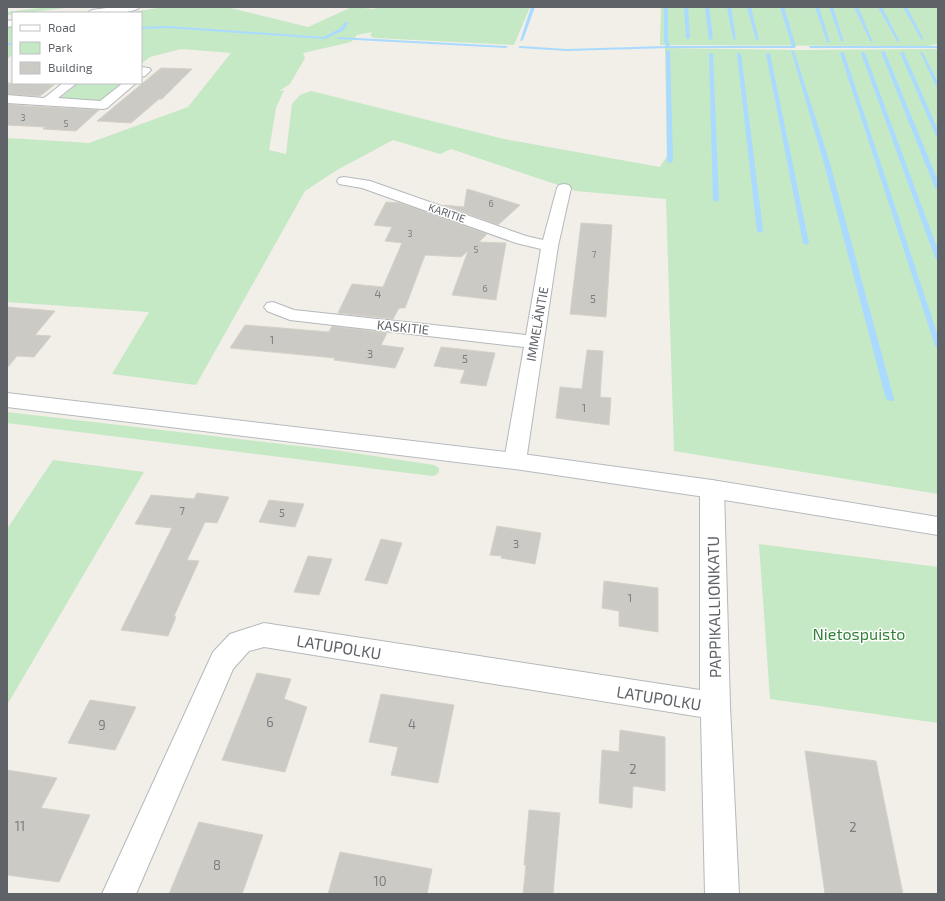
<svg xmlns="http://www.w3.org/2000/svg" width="945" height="901" font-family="'Exo 2',sans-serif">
<rect width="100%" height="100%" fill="#f1efe8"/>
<path fill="#c5e8c5" d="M47 7H73L7 15V12Z
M164 7H227L308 27 352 7 374 9 378 7H530L514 45 374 38 370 36 372 32 357 35 351 42 303 53 305 58 290 84 279 91 284 90 276 108 269 150 286 154 292 104 300 95 311 91 504 139 660 167 667 156 665 48 799 50 938 49V494L674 451 666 199 576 191 451 149 440 154 393 140 337 170 305 191 196 385 112 374 149 312 7 302V138L89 143 188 107 231 53 181 49 150 57 141 64V13H126Z
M661 7H938V44L928 46 660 45Z
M13 26V54L7 59V27Z
M78 83H123L101 102 58 100Z
M7 412 341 451 434 465 439 468V472L436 475 432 476 7 423Z
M53 460 144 472 7 705V529Z
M759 544 938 567V723L770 699Z"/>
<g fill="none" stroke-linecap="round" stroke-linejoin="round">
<path fill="#aadaff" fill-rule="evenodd" d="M531 7H535L523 40 520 41Z
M664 7H668V41L670 46H792L780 7H784L796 47 794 48H669L567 51 520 48 518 47 520 46 567 49 666 46 664 41Z
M684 7H688L690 38 688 39 686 38Z
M705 7H709L713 39 711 40 709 39Z
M727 7H731L736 40 733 39Z
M747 7H751L759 41 756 40Z
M815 7H819L830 43 827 42Z
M829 7H833L844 42 841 41Z
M854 7H858L873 42 870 41Z
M878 7H882L900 42 897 41Z
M903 7H907L924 40 921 39Z
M345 22 348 23 344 30 325 39 167 28 141 29V27L167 26 324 37 341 28Z
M338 37 506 46 508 47 506 48 337 39Z
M7 43H13V45H7Z
M809 46H938V48H810Z
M668 50 670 51 673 161 670 163 667 161 666 51Z
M791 50 794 51 829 160 894 399 893 401H890L886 399 823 160Z
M883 51 885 52 938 181V190L935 188 881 52Z
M842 52 844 53 938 336V348L935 346 840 53Z
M863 52 865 53 938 250V260L935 258 861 53Z
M902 52 904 53 938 130V137L936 136 900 53Z
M920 52 923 53 938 82V87L936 86Z
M711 53 713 54 719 200 716 202 713 200 709 54Z
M739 53 741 54 763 231 760 233 757 231 737 54Z
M768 53 770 54 809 243 806 245 803 243 766 54Z"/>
</g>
<path fill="#cccac5" stroke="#d6d1c6" d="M161 68 192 69 162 99H159L131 123 97 121Z
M7 83 54 85 40 96 7 94Z
M7 104 27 106 99 110 76 131 43 129 45 127 7 125Z
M467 189 491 196 520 205 498 225 444 205 464 207Z
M386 202 400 203 487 234 479 242 506 243 496 300 452 295 468 251 461 257 425 255 405 308H399L393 319 338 313 352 284 383 287 402 243 385 241 392 227 374 225Z
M581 223 612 225 606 317 570 314Z
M7 307 55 311 35 335 51 336 34 357 17 356 7 368Z
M245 325 329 332 332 326 387 333 381 345 404 348 395 368 334 360 335 358 230 348Z
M441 347 495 353 486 386 460 383 465 370 434 366Z
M587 350 603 351 600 397 611 398 609 425 556 418 560 387 582 389Z
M197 493 229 497 217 523 205 522 187 560 199 561 174 616 176 617 168 636 121 630 172 528 135 524 151 495 194 499Z
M269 500 304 504 295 527 259 522Z
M497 526 541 533 535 564 501 558 502 556 490 555Z
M381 539 402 543 387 584 365 580Z
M308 556 332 559 319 595 294 592Z
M604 581 658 588V632L619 626V611L602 608Z
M257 673 291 679 284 699 307 707 285 772 222 760Z
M381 694 454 705 438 783 391 775 398 747 369 742Z
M90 700 136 707 115 750 68 743Z
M620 730 665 737V791L633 786 632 808 599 803 602 750 619 752Z
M805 751 876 761 903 894H825Z
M7 770 57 778 41 808 90 815 59 882 7 875Z
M529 810 560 813 553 894H523L526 865H524Z
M199 822 263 835 242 894H169Z
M340 852 432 869 427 894H328Z"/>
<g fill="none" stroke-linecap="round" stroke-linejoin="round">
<g stroke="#b5b8bc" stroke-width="2">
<path id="street" d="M141 67 149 68 151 70 145 76 141 77Z
M63 83H77L58 98 100 101 123 83H136L107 108 103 109 7 103V95L44 98Z
M344 177 370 181 526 236 543 240 557 188 559 185 564 184 569 185 571 188 558 246 526 461 523 467 515 469 507 467 504 461 524 347 290 320 267 311 264 307 267 303 273 302 294 310 526 335 541 249 516 243 362 188 339 184 337 181 339 178Z
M712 480 720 483 724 489 730 706 739 894H705L701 717 264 647 249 651 233 669 136 894H102L213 652 230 634 264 623 700 690V489L704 483Z"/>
</g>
<g stroke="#b6babf" stroke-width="2">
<path id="secondary" d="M114 7H140C132 15 98 13 87 13L92 10Z
M13 20V26L7 27V21Z
M7 393 515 453 712 480 938 517V535L712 498 515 469 7 407Z"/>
</g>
<use href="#street" fill="#fff" fill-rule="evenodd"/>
<use href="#secondary" fill="#fff" fill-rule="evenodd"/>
</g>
<g text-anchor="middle" stroke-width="3" stroke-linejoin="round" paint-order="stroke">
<g font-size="9" fill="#7a7d7f">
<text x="23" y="121">3</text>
<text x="66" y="127">5</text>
<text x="491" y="207">6</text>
<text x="410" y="237">3</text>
<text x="476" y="253">5</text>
<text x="594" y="258">7</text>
<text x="485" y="292">6</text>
</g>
<g font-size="11" fill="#5f6368" stroke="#fff">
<text transform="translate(447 213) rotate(19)" y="4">KARITIE</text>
</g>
<g font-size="11" fill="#7a7d7f">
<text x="378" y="298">4</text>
<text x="593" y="303">5</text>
<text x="272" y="344">1</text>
<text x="370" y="358">3</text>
<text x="465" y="363">5</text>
<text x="584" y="412">1</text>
<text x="182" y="515">7</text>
<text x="282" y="517">5</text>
<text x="516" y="548">3</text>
<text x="630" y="602">1</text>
</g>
<g font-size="13" fill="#5f6368" stroke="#fff">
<text transform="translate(537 324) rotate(-80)" y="5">IMMELÄNTIE</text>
<text transform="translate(403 327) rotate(6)" y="5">KASKITIE</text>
</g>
<g font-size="13" fill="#7a7d7f">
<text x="270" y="727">6</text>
<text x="412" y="729">4</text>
<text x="102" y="730">9</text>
<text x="633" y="774">2</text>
<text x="20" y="831">11</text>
<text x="853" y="832">2</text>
<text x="217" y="870">8</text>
<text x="380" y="886">10</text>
</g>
<g font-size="16" fill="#5f6368" stroke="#fff">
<text transform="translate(714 607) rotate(-91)" y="6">PAPPIKALLIONKATU</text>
<text transform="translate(339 647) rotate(9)" y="6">LATUPOLKU</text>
<text transform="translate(659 698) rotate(9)" y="6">LATUPOLKU</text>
</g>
<g font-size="16" fill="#348238" stroke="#fff">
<text x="859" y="640">Nietospuisto</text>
</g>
</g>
<rect width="945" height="901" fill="none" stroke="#5f6368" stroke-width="16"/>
<rect x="12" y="12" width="130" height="72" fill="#ffffff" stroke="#bfc1c3"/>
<rect x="20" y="25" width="20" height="6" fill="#ffffff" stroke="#bfc1c3"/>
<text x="48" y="32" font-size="12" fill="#5f6368">Road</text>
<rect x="20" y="42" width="20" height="12" fill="#c5e8c5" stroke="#bfc1c3"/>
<text x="48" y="52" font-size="12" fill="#5f6368">Park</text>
<rect x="20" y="62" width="20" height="12" fill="#cccac5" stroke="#bfc1c3"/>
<text x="48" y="72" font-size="12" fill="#5f6368">Building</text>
</svg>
